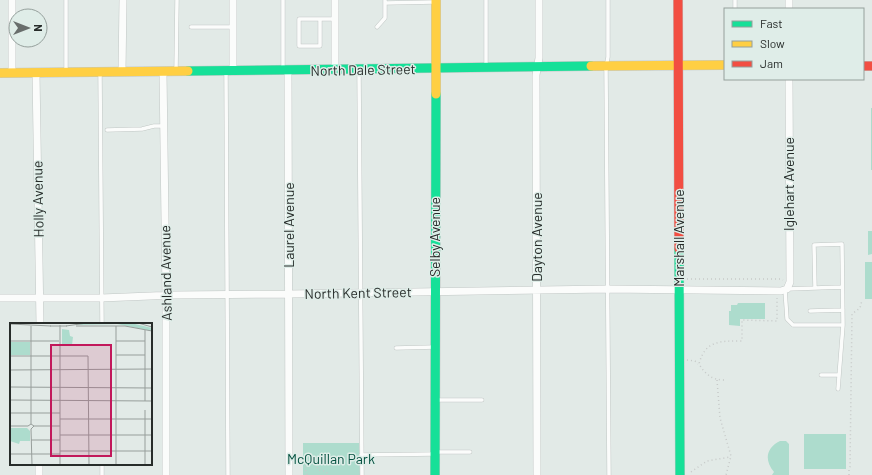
<svg xmlns="http://www.w3.org/2000/svg" width="872" height="475" font-family="Barlow,sans-serif">
<rect width="100%" height="100%" fill="#e2eae7"/>
<path fill="#addccd" d="M871 108H872V170H871Z
M868 231H872V254L868 255Z
M865 262H872V299H865Z
M738 303H765V319H740V326L729 325V311H731V305H737Z
M804 434H846V469H804Z
M780 441H786L789 444V475H772L774 472C764 460 766 448 780 441Z
M303 443H359L360 475H303Z"/>
<g fill="none" stroke-linecap="round" stroke-linejoin="round">
<g stroke="#c1c7c5" stroke-width="4.5">
<path id="lane" d="M66 0V72
M608 0V57L606 67 609 475
M385 3 434 2
M735 9V0
M299 19H320V46H299Z
M320 19H335
M191 27H233
M377 27 385 18V0
M486 67V0
M283 69V0
M176 71 177 0
M359 71 362 475
M226 72 228 475
M100 73 102 324
M107 130 142 129 154 126H164
M815 288 842 287
M787 289 815 288 814 245 842 244 843 325 838 389
M785 290 787 319 793 325H843
M810 311 843 310
M396 348 435 347
M821 375H839
M437 400H482
M436 452H470
M361 455 434 454
M102 464V475"/>
</g>
<g stroke="#c1c7c5" stroke-width="8">
<path id="street" d="M12 0V73
M233 0V71
M789 9V0
M288 70 289 475
M335 70V0
M122 72 123 0
M163 72 166 295V475
M36 73 40 324
M0 298H101L175 295 289 294 608 289 781 291 787 289 790 282 789 79
M39 475V464
M537 475 536 75 539 58V0"/>
</g>
<g stroke="#c1c7c5" stroke-width="10">
<path id="fast" d="M188 71 591 66
M679 249 680 475
M435 475 436 94"/>
</g>
<g stroke="#c1c7c5" stroke-width="10">
<path id="slow" d="M591 66 725 65
M0 73 188 71
M436 94V0"/>
</g>
<g stroke="#c1c7c5" stroke-width="10">
<path id="jam" d="M678 0 679 249
M863 66H872"/>
</g>
<path stroke="#c7cac9" stroke-width="1.5" stroke-dasharray="1 3" stroke-linecap="butt" d="M687 279H781L783 280
M687 360 695 361 698 364
M717 380 720 418 731 456 726 475
M724 380C712 380 705 374 699 364 705 340 721 341 742 341V320L777 321V298
M691 472 707 461 730 457
M307 475 305 468 307 464 312 463 317 466 318 470 325 471 329 475
M849 475V470L850 467 852 314 860 308 862 300"/>
<use href="#lane" stroke="#fbfcfb" stroke-width="3.5"/>
<use href="#street" stroke="#fbfcfb" stroke-width="7"/>
<use href="#fast" stroke="#16e098" stroke-width="9"/>
<use href="#slow" stroke="#ffcf43" stroke-width="9"/>
<use href="#jam" stroke="#f24e42" stroke-width="9"/>
</g>
<g text-anchor="middle" stroke-width="3" stroke-linejoin="round" paint-order="stroke">
<g font-size="14" fill="#272c2a" stroke="#dfede8">
<text transform="translate(363 70) rotate(-1)" y="5">North Dale Street</text>
<text transform="translate(789 184) rotate(-90)" y="5">Iglehart Avenue</text>
<text transform="translate(38 199) rotate(-91)" y="5">Holly Avenue</text>
<text transform="translate(289 225) rotate(-90)" y="5">Laurel Avenue</text>
<text transform="translate(435 237) rotate(-90)" y="5">Selby Avenue</text>
<text transform="translate(537 237) rotate(-90)" y="5">Dayton Avenue</text>
<text transform="translate(679 238) rotate(-90)" y="5">Marshall Avenue</text>
<text transform="translate(166 273) rotate(-91)" y="5">Ashland Avenue</text>
<text transform="translate(358 293) rotate(-1)" y="5">North Kent Street</text>
</g>
<g font-size="14" fill="#03503f" stroke="#dfede8">
<text x="331" y="464">McQuillan Park</text>
</g>
</g>
<g transform="translate(10 323)">
<rect width="142" height="142" fill="#e2eae7"/>
<path d="M80 0 125 1 142 5V8L107 1 63 2ZM52 6 59 7 60 13 63 14 62 22H52ZM0 19H20V32H0ZM0 105H17L20 108V118H10L9 121 0 118Z" fill="#addccd"/>
<path fill="none" stroke="#979e9b" stroke-width="1" d="M128 0 142 4M0 1 41 3M50 2V142M40 3H57M56 3 77 0M66 3H115L142 8M0 18H49M106 18H135M106 32H135M0 33H78L79 142M0 47 142 46M0 64 142 65M0 77 142 78M135 78V7M135 87V142M0 90H50M50 96H142M21 101 24 103H50M0 103H18M18 103 21 101V3M50 112H142M21 117H50M50 128H142M0 131H50M22 142 21 106 24 103M106 142V3"/>
<path fill="#c2185b" fill-opacity="0.15" stroke="#c2185b" stroke-width="2" d="M41 22H101V133H41Z"/>
<rect width="142" height="142" fill="none" stroke="#272c2a" stroke-width="2"/>
</g>
<rect x="724" y="8" width="140" height="72" fill="#dfede8" stroke="#95a09c"/>
<rect x="732" y="21" width="20" height="6" fill="#16e098" stroke="#95a09c"/>
<text x="760" y="28" font-size="12" fill="#272c2a">Fast</text>
<rect x="732" y="41" width="20" height="6" fill="#ffcf43" stroke="#95a09c"/>
<text x="760" y="48" font-size="12" fill="#272c2a">Slow</text>
<rect x="732" y="61" width="20" height="6" fill="#f24e42" stroke="#95a09c"/>
<text x="760" y="68" font-size="12" fill="#272c2a">Jam</text>
<g transform="translate(28 28) rotate(90)"><circle r="19" fill="#dfede8" stroke="#95a09c"/>
<path d="M0-3L7 15L0 10L-7 15Z" fill="#686e6c"/>
<text y="-6" font-size="11" font-weight="bold" text-anchor="middle" fill="#272c2a">N</text>
</g>
</svg>
